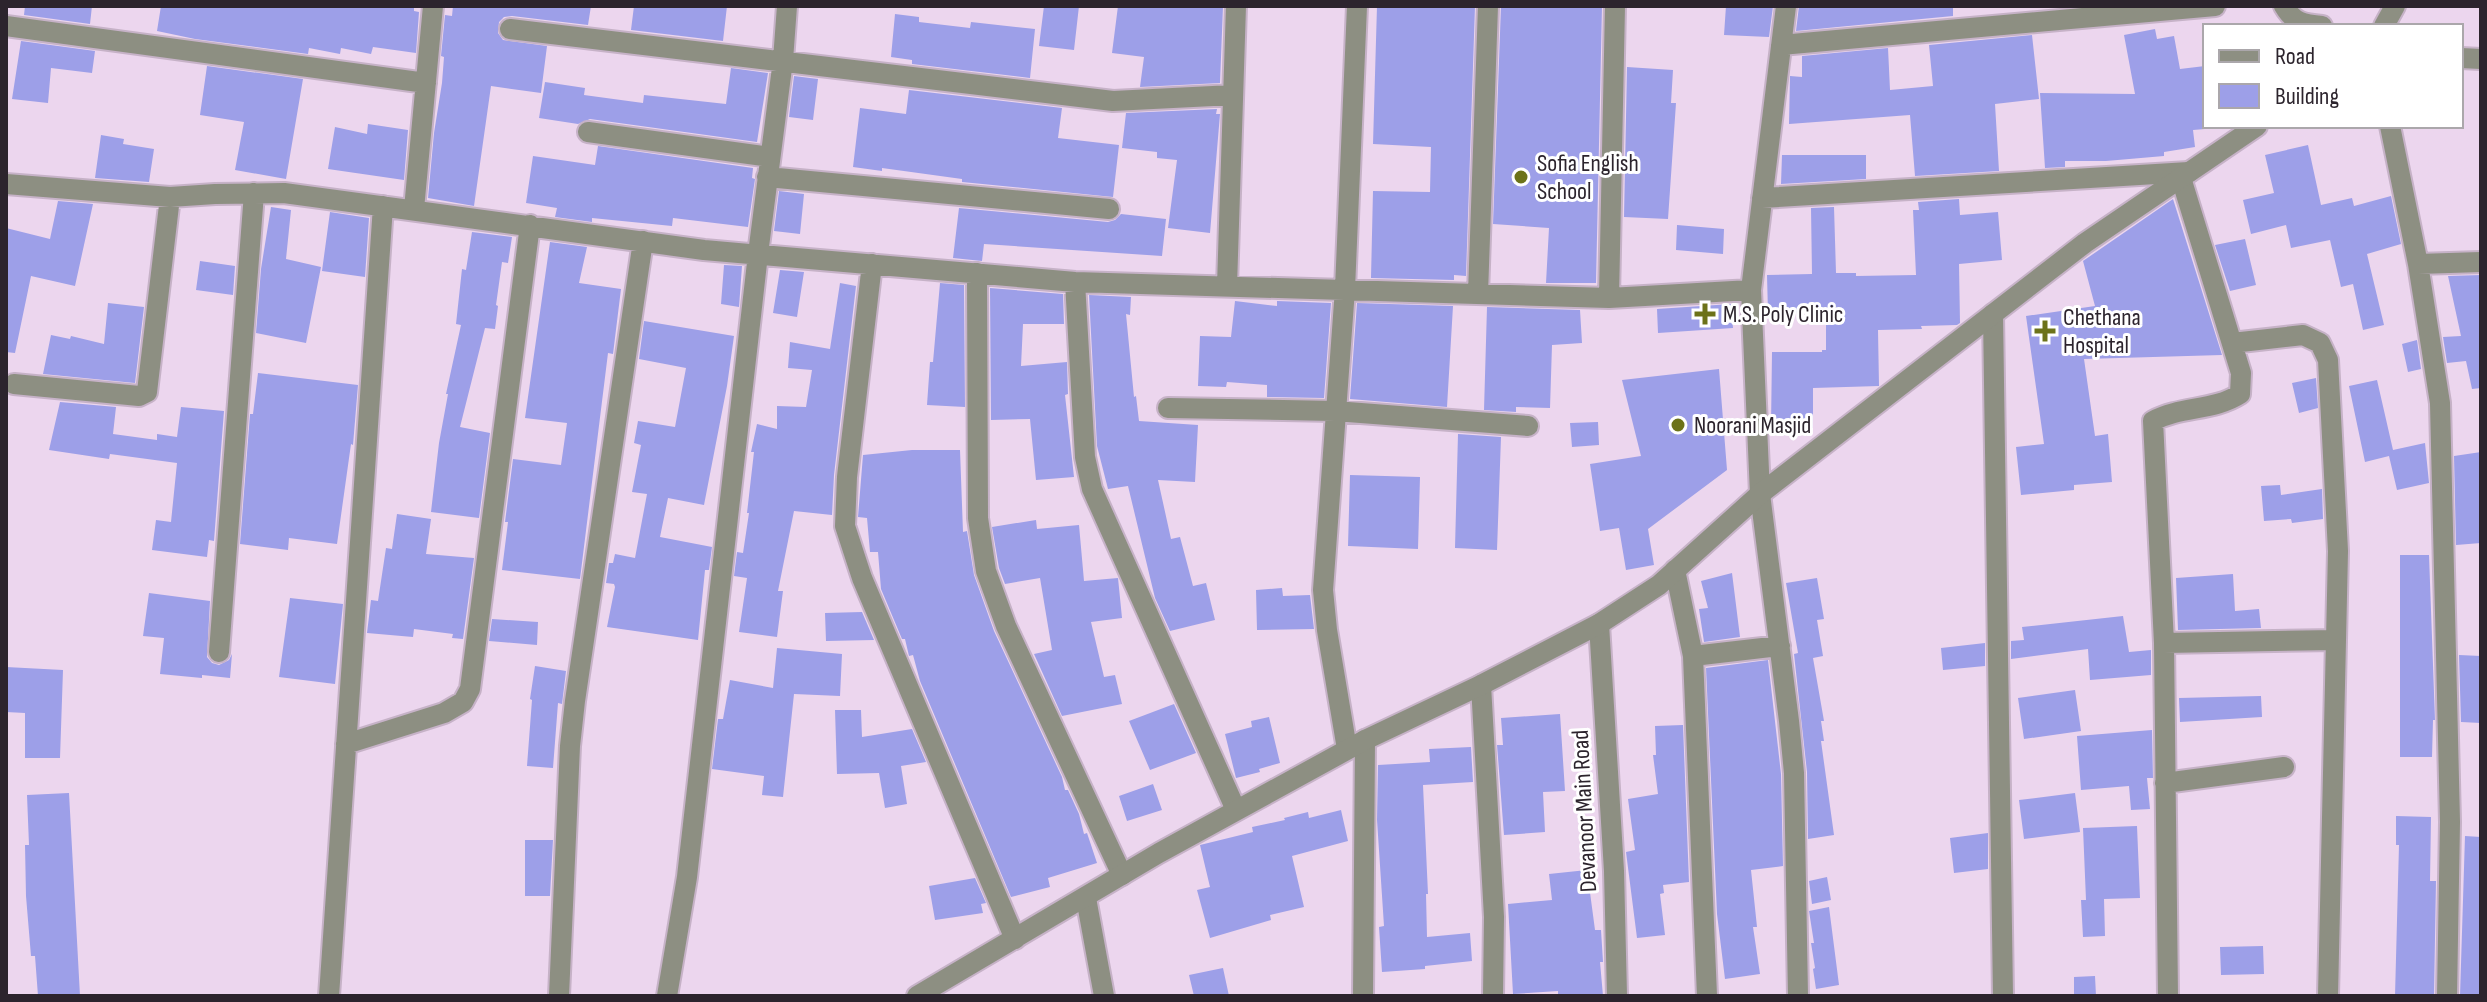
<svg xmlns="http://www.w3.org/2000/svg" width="2487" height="1002" font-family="'Sofia Sans Condensed',sans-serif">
<rect width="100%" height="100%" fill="#ecd6ee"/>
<path fill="#9d9fe8" d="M25 6H92L90 24 24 15Z
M161 6H414V11L419 12 416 53 373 47 371 54 341 48 340 54 309 48 308 54 195 39 157 31Z
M453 6H591L588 25 512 16 504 17 499 22 498 33 503 40 547 46 541 93 491 86 474 206 428 198 434 133 442 83 444 57 441 56 445 15 452 16Z
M634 6H727L723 41 631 30Z
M1044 6H1079L1074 50 1039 46Z
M1118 6H1223L1220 83 1140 87 1144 57 1112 53Z
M1377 6H1475L1466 276 1454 275V280L1371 278 1373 191 1430 192 1431 147 1373 144Z
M1501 6 1558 8V6H1602L1596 283H1546L1549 228 1493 224Z
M1726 6H1773L1769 37 1724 35Z
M1799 6H1953V16L1796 31Z
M895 14 919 17V22L970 28 971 22 1035 29 1030 78 912 64V60L891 57Z
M2155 29 2157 39 2174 36 2180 69 2205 66V129L2193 130 2195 147 2164 152V156L2106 161H2065V167L2045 168 2040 93 2135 94 2124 35Z
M2032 35 2039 99 1995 104 1999 171 1915 176 1910 115 1789 124 1790 76 1802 77V56L1888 48 1890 90 1933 86 1929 45Z
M21 41 95 51 92 73 51 68 48 103 12 99Z
M207 66 303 79 286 179 235 170 244 122 200 115Z
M1627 67 1673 70 1671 103H1676L1668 219 1624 217Z
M731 68 768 73 757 142 590 119 578 124 539 118 545 82 585 88 584 95 643 103 644 95 726 104Z
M794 76 818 79 813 120 789 117Z
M909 90 1062 108 1058 138 1119 145 1113 197 962 182V179L882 168V171L853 167 860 108 906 114Z
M1217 109 1216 114H1220L1219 126 1210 233 1168 228 1177 160 1157 158V152L1122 148 1126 113Z
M368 124 408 130 404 180 328 169 335 127 367 134Z
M101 135 124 139 123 144 154 149 149 182 95 178Z
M2308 145 2321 205 2352 198 2354 206 2391 196 2401 244 2367 254 2384 325 2363 330 2353 284 2341 287 2330 240 2291 248 2286 225 2251 234 2243 200 2274 193 2265 155Z
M598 146 753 168 752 178 755 179 748 227 673 218 672 226 592 218V222L555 217 557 208 526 203 533 156 595 165Z
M1782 155H1866V179L1781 184Z
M779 191 804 194 800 234 774 231Z
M1959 199 1960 215 1998 212 2002 260 1959 264 1960 323 1957 325 1921 326 1922 329 1878 330 1879 386 1813 388V428L1771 427 1772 352H1822V350H1826V312L1768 313 1767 275 1812 274 1811 208 1834 207 1836 273H1856V276L1916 275 1913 210H1919L1918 202Z
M2173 199 2222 355 2084 359 2095 436 2108 434 2112 482 2074 485V490L2021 495 2016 447 2044 444 2026 316 2095 306 2083 261Z
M58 201 93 204 75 286 31 276 15 353 6 352V228L50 239Z
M271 207 291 210 286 259 321 267 306 343 256 333 261 269Z
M959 208 1108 222 1115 220 1121 214 1166 219 1162 256 984 244 982 261 953 258Z
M330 212 369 218 365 277 322 271Z
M1677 225 1724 229 1723 254 1676 250Z
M472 232 512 237 508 263 502 262 496 305 498 306 495 329 485 328 460 427 490 433 479 518 431 512 439 443 448 394H446L461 325 456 324 462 269 466 270Z
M2245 239 2256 285 2230 291 2215 245Z
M550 242 587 247 579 283 621 289 613 354 608 353 580 579 502 570 508 522H505L513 459 561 465 567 423 525 418Z
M200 261 235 266 233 295 196 290Z
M724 265 742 266 739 307 721 304Z
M780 270 804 272 797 317 773 313Z
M2481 275V388L2472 389 2466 361 2447 363 2443 337 2461 336 2448 276Z
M840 283 856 286 834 475 832 515 794 511 778 591H783L777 637 739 632 747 578 734 576 737 552 743 553 749 513H747L754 452H751L757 424 777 429V406L806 407 812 370 788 368 790 342 830 349Z
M940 283 964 285 965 407 927 405 930 362H933Z
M990 288 1063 294 1064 324H1023L1021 366 1067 362 1068 394 1065 395 1074 477 1036 480 1030 419 991 420Z
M1089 295 1131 297 1130 315 1126 314 1134 397 1136 396 1139 421 1198 425 1195 482 1158 480 1171 539 1180 537 1193 586 1206 583 1215 620 1170 631 1155 598 1128 486 1108 489 1097 446Z
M1235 301 1277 306V301L1331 303 1324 398 1267 397V385L1227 382 1226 387 1198 386 1200 336 1231 337Z
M108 303 144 307 135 383 43 374 51 335 70 339 71 336 104 344Z
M1357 303 1453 306 1447 407 1350 399Z
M1731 304 1733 328 1658 333 1657 309Z
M1487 307 1580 310 1582 343 1552 345 1550 408 1516 407V412L1484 410Z
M644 321 734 336 727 386 704 505 668 498 660 537 712 547 709 570H705L698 640 607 627 615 587 614 584 606 583 609 563H613L615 554 635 558 647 494 632 492 641 445 634 443 638 421 675 427 686 368 639 359Z
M2417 340 2421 369 2408 372 2402 344Z
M1719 369 1727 470 1648 529 1654 565 1626 570 1619 528 1600 531 1590 464 1641 456 1622 380Z
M258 373 358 385 353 445 351 444 337 544 289 538 288 550 240 544 250 414H253Z
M2316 378 2318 408 2299 413 2292 383Z
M2377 380 2393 450 2425 443 2429 483 2397 490 2389 456 2365 462 2349 386Z
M60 402 116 407 113 434 157 440V434L177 437 181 407 224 411 214 541 209 540 207 557 152 550 156 520 171 522 177 463 110 454 109 459 49 450Z
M1598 422 1599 445 1572 447 1570 423Z
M1458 434 1501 437 1497 550 1455 548Z
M912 450H960L963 532 967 531 974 575 994 631 1062 777 1065 790H1068L1079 814 1084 834 1087 833 1097 863 1048 878 1050 887 1011 897 920 681 913 655 909 656 905 639H902L881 589 878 552H870L867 518 858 517 863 455Z
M2481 452V543L2456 545 2454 456Z
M1350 475 1420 477 1418 549 1348 546Z
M2280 485 2281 495 2322 489 2323 519 2292 523 2291 519 2264 521 2261 486Z
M397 514 431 519 426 554 474 558 463 639 452 638 453 634 414 629 413 637 367 633 371 600 378 601 386 548 392 549Z
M1036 520 1037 529 1079 525 1084 581 1118 578 1122 618 1091 622 1104 677 1115 675 1122 704 1062 716 1034 654 1052 650 1040 578 1005 584 999 568 992 527Z
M2400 555H2429L2435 720H2433L2432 757H2400Z
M1732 573 1740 637 1704 642 1699 609 1708 608 1701 581Z
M2233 574 2235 611 2259 609 2261 628 2178 630 2176 578Z
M1817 578 1824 619 1817 620 1823 656 1813 658 1824 721H1821L1824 741H1821L1834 835 1808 839 1807 772 1794 654 1798 653 1786 583Z
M1282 588 1283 596 1310 595 1314 629 1257 630 1256 590Z
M149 593 210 601 207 657 212 663 219 665 229 660 232 654 230 678 202 675V678L160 674 164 638 143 636Z
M290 598 343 604 335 684 279 677Z
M862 612 874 640 826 641 825 613Z
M2123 616 2129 652 2151 650V675L2090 680 2088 649 2011 659V641L2024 640 2022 627Z
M492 619 538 622 537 645 489 641Z
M1985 643V666L1943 670 1941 648Z
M777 648 842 654 840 696 794 694 783 797 762 795 764 776 712 769 718 719H723L730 680 773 688Z
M2459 655 2481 656V723L2461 722Z
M1768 660 1781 774 1783 866 1751 870 1757 927H1753L1760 974 1725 979 1717 914 1706 668Z
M535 666 566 671 562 704 558 703 553 768 527 766 532 700 530 699Z
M6 667 63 670 60 758H25V713L6 712Z
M2075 690 2081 731 2024 739 2018 698Z
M2261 696 2262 717 2180 722 2179 698Z
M1174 704 1196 753 1150 770 1129 721Z
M835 710H861L862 737 912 729 926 762 901 766 907 804 885 808 879 773 837 774Z
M1560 714 1565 791 1543 792 1545 832 1504 835 1497 745H1503L1501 718Z
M1269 717 1280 763 1259 769 1260 772 1236 778 1225 734 1252 727 1251 721Z
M1683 725 1689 882 1663 885 1664 893 1660 894 1665 935 1637 938 1626 852 1635 850 1628 799 1658 794 1653 755H1656L1655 726Z
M2152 730 2153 778H2147L2150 809 2131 810 2129 786 2081 790 2077 736Z
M1471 747 1473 782 1423 785 1428 894H1426L1427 937 1470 933 1472 961 1425 966V969L1382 972 1379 927 1384 926 1377 820 1378 765 1430 762 1429 749Z
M1153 784 1162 810 1127 821 1119 796Z
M69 793 80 996H38L35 956H31L26 896 25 845H29L27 795Z
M2075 793 2080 832 2024 839 2019 800Z
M1341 810 1348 841 1292 856 1304 907 1270 915 1271 920 1210 938 1197 890 1210 887 1200 845 1253 832 1252 827 1285 820 1284 818 1308 812 1309 818Z
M2396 816 2431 817 2430 881H2436L2434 996H2395L2399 845H2396Z
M2137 826 2140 898 2104 899 2105 936 2083 937 2081 900H2086L2083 828Z
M1988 833V869L1954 873 1950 838Z
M2465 836 2481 837V996H2460Z
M525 840H553L550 896H525Z
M1587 870 1595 930H1601L1603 962H1600L1603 996H1558V991L1513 994 1508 904 1552 900 1549 874Z
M1827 877 1831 900 1812 904 1809 881Z
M975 878 986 903 981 904 983 913 935 920 929 886Z
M1829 907 1839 985 1816 989 1813 969 1815 968 1811 943H1814L1809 911Z
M2263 946 2264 974 2221 975 2220 947Z
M1223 968 1229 996H1194L1189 975Z
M2095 976 2096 996H2074V977Z"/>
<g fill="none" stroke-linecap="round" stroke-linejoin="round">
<g stroke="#c6b2c7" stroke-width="24">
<path id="minor" d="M1786 6 1751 290 1760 494 1789 721 1794 773 1798 996
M2284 6C2294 23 2303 24 2322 26
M6 26 426 83
M2384 26 2395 6
M510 29 1113 101 1233 95
M1781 45 2215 6
M2390 126 2418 264 2440 403 2450 822 2447 996
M588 132 770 157
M767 177 1109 209
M6 184 170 197 215 194 284 193 704 250 1075 282 1609 298 1751 290
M1762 198 2189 172
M414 209 433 6
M872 264 847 477 845 526 862 578 1015 939
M2418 264 2481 262
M977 273 978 518 986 571 1006 626 1122 875
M1075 282 1085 457 1092 489 1236 810
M1227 286 1236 6
M1478 294 1488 6
M1609 298 1615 6
M1993 314 2003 996
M2232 343 2303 335 2320 343 2328 360 2338 551 2328 996
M14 384 139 396 147 392 170 197
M1168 408 1335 411 1528 426
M1675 570 1693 656 1707 996
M1599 624 1614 871 1617 996
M2164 643 2336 640
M219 652 254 193
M1693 656 1780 646
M1481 685 1494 917 1493 996
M346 744 444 713 463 702 470 689 530 225
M1347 749 1327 630 1323 590 1345 289 1357 6
M2165 783 2284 767
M1086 898 1104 996
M329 996 383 206
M559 996 570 746 575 701 643 241
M667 996 687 877 758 254 783 60 787 6
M1363 996 1365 740
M2168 996 2164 643 2153 421C2181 406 2214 411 2240 394L2241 373 2181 178"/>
</g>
<g stroke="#c6b2c7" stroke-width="24">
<path id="tertiary" d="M2461 58 2481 59
M917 996 1159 853 1365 740 1481 685 1599 624 1659 585 1760 494 2085 243 2257 126"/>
</g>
<use href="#minor" stroke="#8d8f82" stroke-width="20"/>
<use href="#tertiary" stroke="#8d8f82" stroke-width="20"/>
</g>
<g fill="#6c7219" stroke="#fff" stroke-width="3">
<circle cx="1521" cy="177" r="8"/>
<path d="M1701 302h8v8h8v8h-8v8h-8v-8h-8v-8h8z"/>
<path d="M2041 319h8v8h8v8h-8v8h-8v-8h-8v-8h8z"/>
<circle cx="1678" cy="425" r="8"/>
</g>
<g text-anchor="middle" stroke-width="6" stroke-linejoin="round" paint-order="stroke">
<g font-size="24" fill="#2c242d" stroke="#fff" text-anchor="start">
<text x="1537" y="171">Sofia English<tspan x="1537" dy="28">School</tspan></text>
<text x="1723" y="322">M.S. Poly Clinic</text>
<text x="2063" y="325">Chethana<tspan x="2063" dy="28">Hospital</tspan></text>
<text x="1694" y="433">Noorani Masjid</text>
</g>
<g font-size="24" fill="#2c242d" stroke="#fff">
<text transform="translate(1584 811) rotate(-93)" y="8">Devanoor Main Road</text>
</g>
</g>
<rect width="2487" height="1002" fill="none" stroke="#2c242d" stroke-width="16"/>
<rect x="2203" y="24" width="260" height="104" fill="#ffffff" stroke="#aba7ab" stroke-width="2"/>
<rect x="2219" y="50" width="40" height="12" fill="#8d8f82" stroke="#aba7ab" stroke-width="2"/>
<text x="2275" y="64" font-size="24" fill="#2c242d">Road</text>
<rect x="2219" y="84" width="40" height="24" fill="#9d9fe8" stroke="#aba7ab" stroke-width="2"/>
<text x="2275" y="104" font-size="24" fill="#2c242d">Building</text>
</svg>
